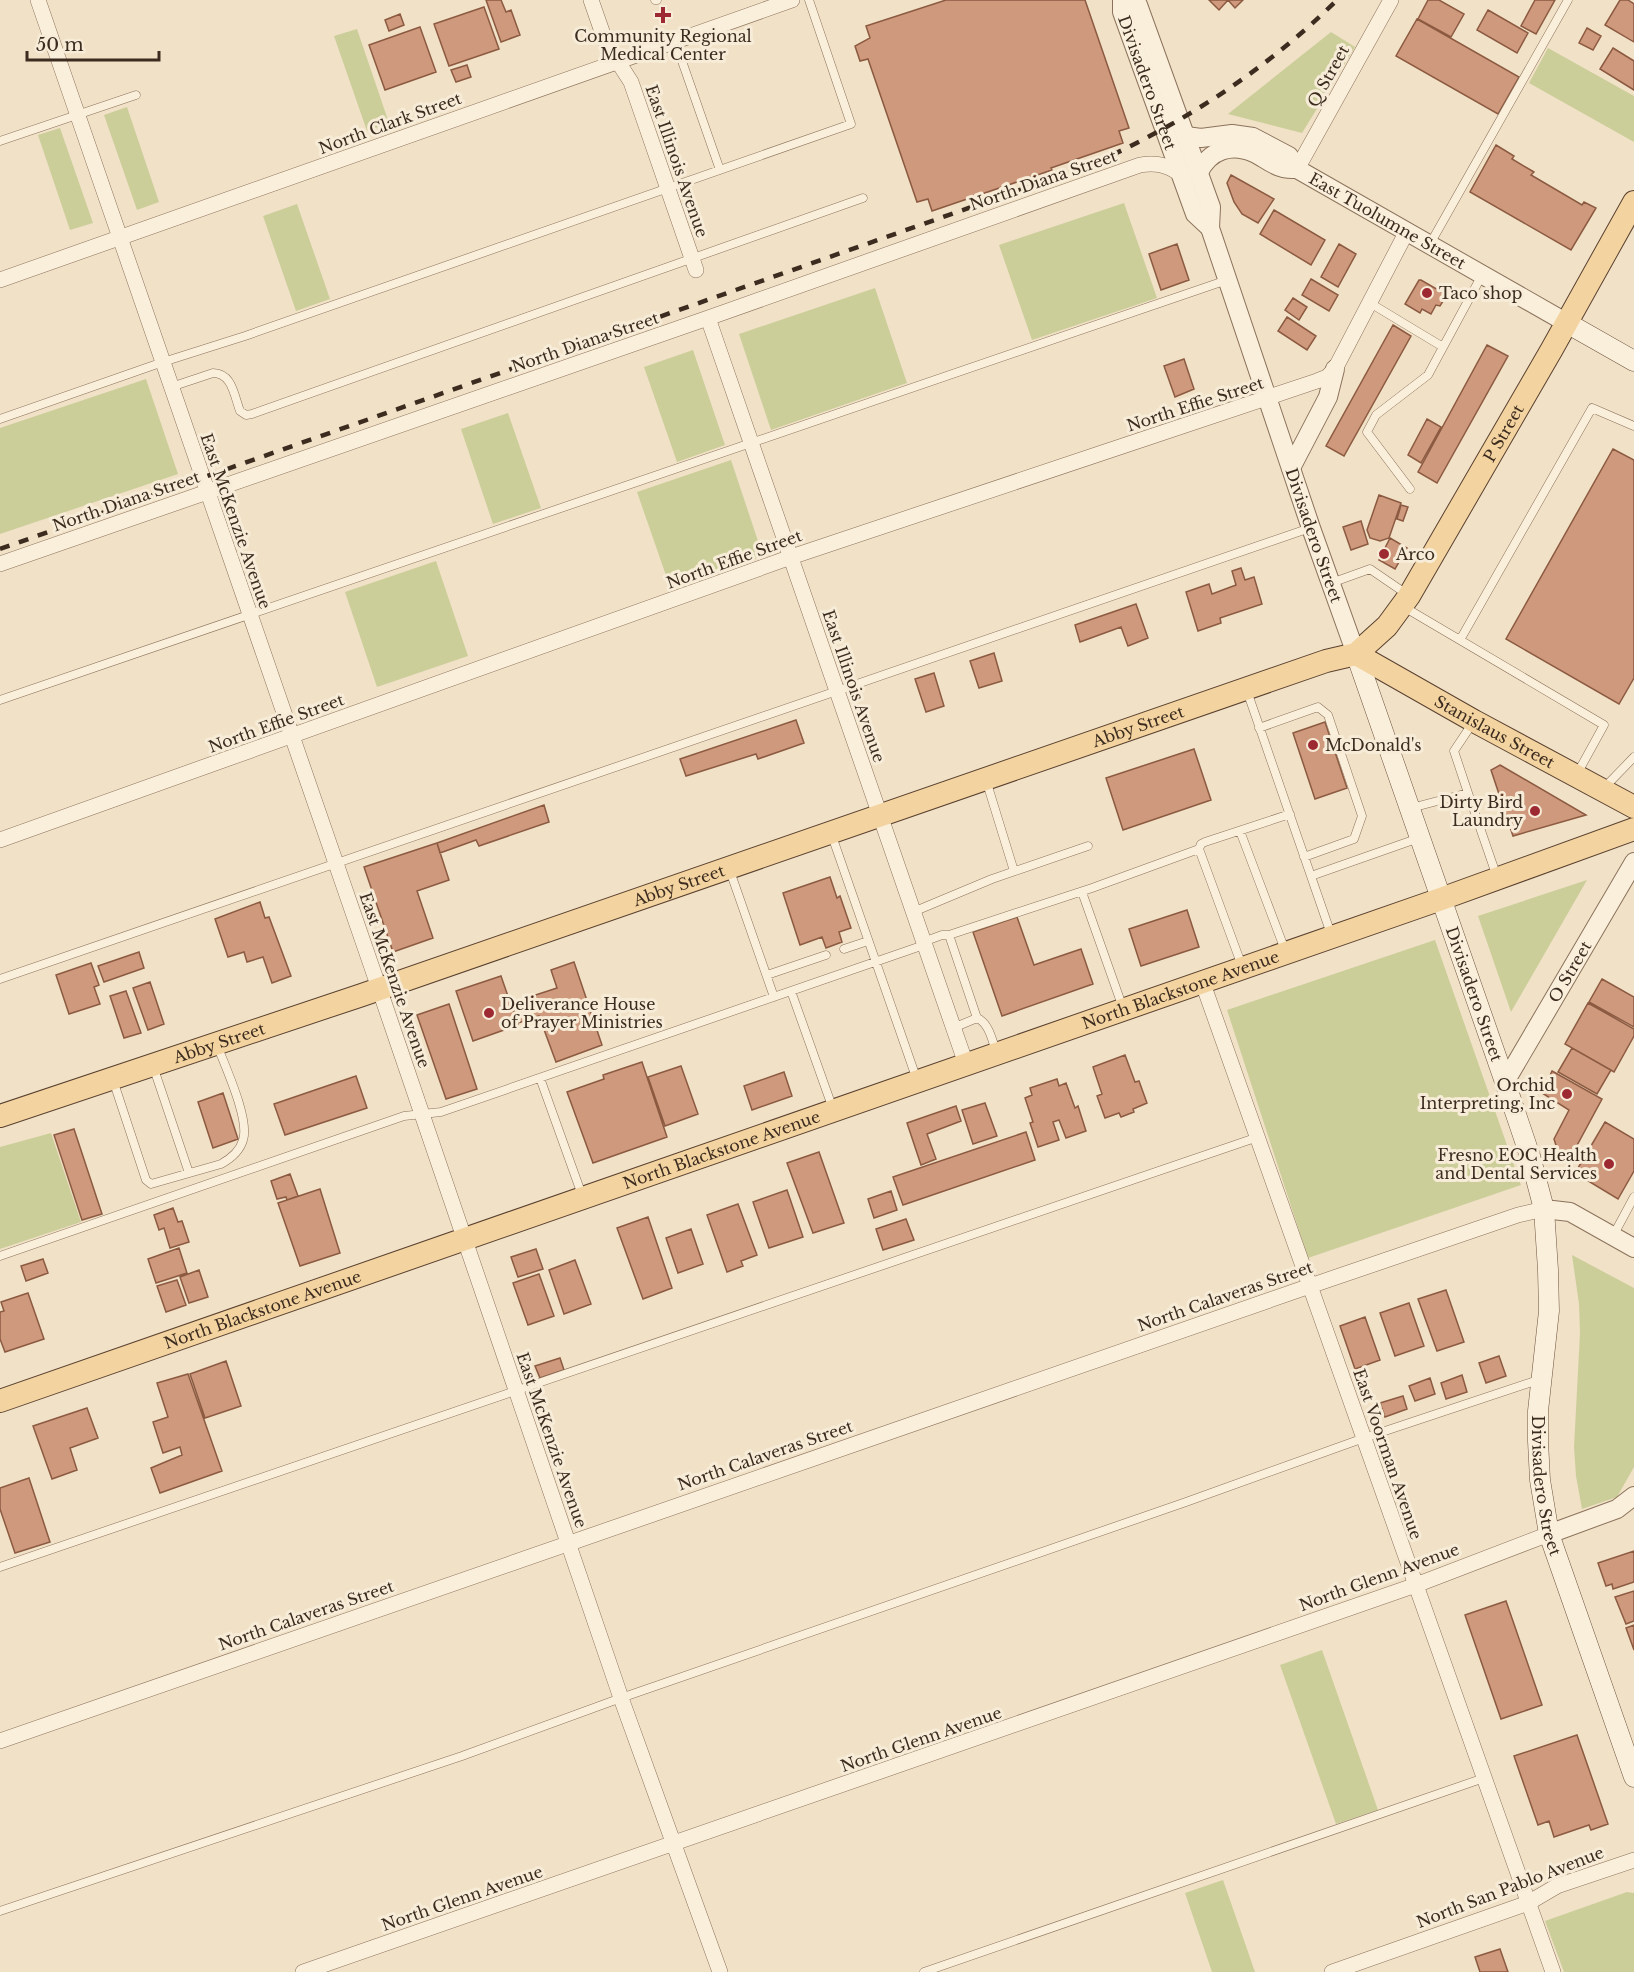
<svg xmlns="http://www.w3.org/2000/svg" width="1634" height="1972" font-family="'Libre Baskerville',serif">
<rect width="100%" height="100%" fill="#f0e1c7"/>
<path fill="#ccce9a" d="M357 29 389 123 367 131 334 36Z
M1331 32 1355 47 1302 133 1228 114Z
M1548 48 1634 96V142L1529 83Z
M127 107 159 202 137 210 104 115Z
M60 128 93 223 70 230 38 135Z
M1124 203 1157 298 1032 340 999 245Z
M297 204 330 299 296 311 263 216Z
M875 288 907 383 771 430 739 334Z
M693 350 725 445 677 462 644 367Z
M146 379 178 474 0 534V428Z
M508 413 541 508 493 524 461 429Z
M731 460 763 556 670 587 637 492Z
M436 561 468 656 377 687 345 592Z
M1587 880 1511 1012 1478 916Z
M1435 940 1521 1185 1308 1258 1227 1010Z
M51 1133 81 1222 0 1249V1147Z
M1572 1255 1634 1288V1467L1617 1497 1582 1509 1576 1476 1574 1447 1580 1333 1579 1304Z
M1322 1650 1378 1810 1336 1824 1280 1665Z
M1223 1880 1255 1972H1212L1185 1893Z
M1627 1892 1634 1893V1972H1564L1545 1921Z"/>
<path fill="#ce997c" stroke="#8c5a41" stroke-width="1.5" d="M486 0H501L506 12 511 10 520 35 501 42Z
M946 0H1085L1129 128 1119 131 1123 143 1051 168 1052 170 932 211 928 199 917 202 868 59 860 61 855 46 870 38 866 26Z
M1209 0H1243L1235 8 1228 0 1219 10Z
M1428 0H1439L1464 14 1451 37 1418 19Z
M1535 0H1555L1536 34 1521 26Z
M1620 0H1628L1634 4V42L1605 25Z
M484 7 499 49 449 66 434 24Z
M1488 10 1528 33 1517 53 1477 30Z
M400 14 404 25 389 31 385 20Z
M1417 19 1519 77 1498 114 1396 56Z
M420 27 436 72 385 90 369 45Z
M1587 28 1601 36 1593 50 1579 43Z
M1613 48 1634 61V90L1600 69Z
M467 65 471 77 456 82 451 70Z
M1496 145 1514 156 1512 159 1534 172 1531 175 1582 205 1584 202 1596 208 1571 250 1470 192Z
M1231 175 1274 199 1258 223 1242 214 1234 202 1227 183Z
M1274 210 1325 240 1311 265 1260 234Z
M1177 244 1189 280 1161 290 1149 254Z
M1339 244 1356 254 1338 287 1321 277Z
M1311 279 1338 295 1329 311 1302 295Z
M1419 280H1421L1447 295 1440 306 1436 305 1431 314 1422 309 1420 313 1405 304Z
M1293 298 1307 307 1299 320 1285 310Z
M1287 317 1316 336 1307 350 1278 331Z
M1393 325 1411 336 1344 456 1326 446Z
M1487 345 1508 356 1437 483 1418 472Z
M1184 359 1194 389 1175 397 1164 366Z
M1427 419 1441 427 1421 463 1408 455Z
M1613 449 1634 460V678L1619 704 1506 639Z
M1379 495 1401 503 1389 538 1380 541 1370 538 1367 530Z
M1401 505 1408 507 1403 521 1397 519Z
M1361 521 1368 544 1351 550 1343 527Z
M1390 538 1407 548 1395 569 1379 560Z
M1241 568 1245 580 1254 577 1262 604 1220 618 1221 623 1198 631 1186 592 1209 584 1212 594 1236 585 1232 571Z
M1136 604 1148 638 1128 646 1121 627 1080 642 1075 625Z
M994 653 1002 681 979 688 970 661Z
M934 673 944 706 926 712 915 679Z
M796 720 804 743 758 759 756 754 686 776 680 759Z
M1325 722 1347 788 1315 799 1293 733Z
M1194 749 1211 800 1123 830 1106 778Z
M1500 765 1586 815 1513 836 1491 770Z
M544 805 549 822 479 846 476 840 440 853 437 843Z
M437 843 449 880 417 891 433 938 393 952 364 867Z
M830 877 837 898 840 896 851 928 839 932 842 942 826 948 822 937 800 945 783 893Z
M260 902 265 918 269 917 291 976 272 983 263 957 247 962 244 952 228 957 215 919Z
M1187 910 1199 947 1141 966 1129 929Z
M1017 917 1034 965 1081 949 1093 984 1002 1016 973 932Z
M139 952 144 968 104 982 98 966Z
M574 962 602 1045 556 1062 539 1016 518 1023 511 1003 557 988 551 970Z
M91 963 99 985 94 987 100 1004 69 1014 56 975Z
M501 976 518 1025 473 1041 456 991Z
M1602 979 1634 997V1027L1589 1002Z
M150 982 164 1024 148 1030 133 988Z
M126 991 141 1033 124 1038 110 996Z
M1588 1003 1634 1029V1036L1614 1072 1565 1044Z
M449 1004 477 1089 446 1099 417 1015Z
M1572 1048 1611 1070 1597 1094 1558 1072Z
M1125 1055 1135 1082 1139 1081 1147 1103 1133 1109 1134 1112 1121 1117 1119 1113 1105 1118 1097 1096 1102 1094 1093 1067Z
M642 1062 667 1137 593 1163 567 1092 604 1079 603 1075Z
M681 1066 698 1114 665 1126 648 1077Z
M1552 1071 1602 1099 1568 1162 1560 1158 1554 1139 1569 1110 1542 1093Z
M784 1072 792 1096 752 1110 744 1086Z
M356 1076 367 1108 285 1135 274 1104Z
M1057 1079 1059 1086 1066 1083 1075 1108 1078 1106 1086 1131 1066 1138 1059 1120 1053 1122 1059 1140 1038 1147 1030 1123 1033 1122 1025 1098 1032 1095 1030 1088Z
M223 1093 238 1139 213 1148 198 1102Z
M985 1103 997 1136 973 1144 962 1110Z
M956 1106 961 1121 927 1134 936 1159 921 1165 907 1123Z
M1605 1122 1634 1139V1171L1618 1199 1575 1173Z
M74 1129 102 1214 82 1220 54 1135Z
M1026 1132 1035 1160 903 1205 893 1177Z
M819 1152 844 1223 813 1233 787 1163Z
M290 1174 298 1196 287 1200 286 1197 277 1199 271 1181Z
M320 1189 340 1253 300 1266 278 1203Z
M787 1190 803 1237 769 1248 753 1202Z
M891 1191 897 1210 874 1218 868 1199Z
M738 1204 757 1255 741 1261 743 1266 727 1272 707 1215Z
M173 1208 178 1222 182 1221 189 1242 170 1248 164 1228 159 1230 154 1215Z
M648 1217 672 1288 643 1299 617 1228Z
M906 1219 914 1240 883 1250 876 1229Z
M691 1229 703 1264 678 1273 666 1238Z
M179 1248 187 1273 156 1283 148 1259Z
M536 1249 543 1269 518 1277 511 1257Z
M43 1259 48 1273 26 1281 21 1266Z
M575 1260 591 1304 564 1314 549 1270Z
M199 1270 208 1297 189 1303 180 1277Z
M539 1274 554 1316 528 1325 513 1283Z
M177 1280 186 1305 166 1312 157 1286Z
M1446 1290 1464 1342 1437 1351 1418 1299Z
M28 1293 44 1339 5 1352 0 1339V1312L4 1311 1 1302Z
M1409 1303 1424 1346 1395 1356 1380 1313Z
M1365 1317 1380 1360 1355 1369 1340 1326Z
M1499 1356 1506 1376 1486 1383 1479 1363Z
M560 1358 564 1370 540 1378 535 1366Z
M226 1361 241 1406 205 1418 190 1374Z
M188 1374 222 1471 160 1493 151 1468 182 1455 180 1447 163 1453 153 1422 168 1417 157 1383Z
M1462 1375 1467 1392 1446 1399 1441 1383Z
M1430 1378 1435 1394 1415 1401 1409 1386Z
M1403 1396 1407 1409 1385 1417 1380 1403Z
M87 1408 98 1438 70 1448 77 1470 52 1479 33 1426Z
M29 1478 50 1542 15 1553 0 1509V1488Z
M1634 1551V1582L1613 1589 1612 1584 1606 1586 1598 1563Z
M1634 1591V1621L1626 1624 1615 1597Z
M1506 1601 1542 1705 1501 1719 1465 1615Z
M1634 1625V1650L1626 1628Z
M1577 1735 1608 1824 1591 1830 1589 1825 1554 1837 1549 1821 1538 1825 1514 1756Z
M1500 1949 1508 1972H1480L1475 1957Z"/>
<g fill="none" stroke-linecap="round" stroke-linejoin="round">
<g stroke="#8c725c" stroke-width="9">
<path id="service" d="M655 0H657
M675 41 720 170
M0 141 136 95
M1430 244 1568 0
M1370 303 1443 347
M171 387 213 373C232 373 234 395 240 411L246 415 252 414 863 198
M0 419 163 362 245 336 851 124 809 0
M1410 489 1367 432 1376 415 1428 375 1482 275
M1331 583 1370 569 1408 595
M1404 607 1604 725 1577 774
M1460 640 1592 408 1634 426
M1247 691 1331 934
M0 700 1227 280
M1259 728 1318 707 1328 715 1362 816 1354 839 1304 857
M986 780 1014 871
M1604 788 1634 757
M1468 793 1454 751 1472 724
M1411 808 1468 793 1497 877
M1240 831 1285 950
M832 836 917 1080
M730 871 774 997
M1311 876 1419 838
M1082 892 1123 1008
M913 912 992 879 1088 846
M949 935 977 1018C989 1023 992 1040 996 1051
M923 942 942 935H949L1092 888 1199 849
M844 949 868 941
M1242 966 1199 849 1201 844 1205 842 1290 814
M767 975 826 955
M0 979 1310 528
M791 991 833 1109
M953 1028 977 1018
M153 1066 189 1173
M540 1078 582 1195
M113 1080 146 1180 151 1184 221 1164C230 1159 240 1151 243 1140 250 1120 225 1066 217 1045
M1613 1236 1634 1197
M0 1256 404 1116 441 1112 924 945
M0 1567 1258 1137
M0 1911 462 1756 621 1698 1186 1502 1364 1438 1541 1379
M924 1972 1484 1778"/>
</g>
<g stroke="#8c725c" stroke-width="16">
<path id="minor" d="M38 0 379 988 621 1698 720 1972
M591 0 606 43 631 82 696 270
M1297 169 1391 0
M0 280 792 0
M708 318 966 1064
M0 564 708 318 1140 165C1156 162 1167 165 1180 174
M0 840 791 557 1317 381 1327 377 1335 369 1406 233
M1202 981 1553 1972
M0 1741 1310 1286 1518 1215 1544 1209
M303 1972 1416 1585 1549 1534
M1332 1972 1528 1903 1557 1886 1634 1860"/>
</g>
<g stroke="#8c725c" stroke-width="20">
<g id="tertiary">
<path id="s1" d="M1122 0V12L1195 214 1210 228"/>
<path id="s2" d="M1132 0 1138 5 1211 207 1210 228 1311 528 1356 654"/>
<path d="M1186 136 1201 138 1232 134 1253 137 1289 156 1297 169"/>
<path id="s3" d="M1199 172C1210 150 1231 143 1254 153 1263 157 1273 166 1283 168 1287 169 1292 169 1297 169L1567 323"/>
<path d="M1291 468 1328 397 1335 369"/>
<path id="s4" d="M1505 1082 1634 862"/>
<path d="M1544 1209 1570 1212 1634 1248"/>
<path d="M1549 1534 1617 1509 1634 1496"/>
</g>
</g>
<g stroke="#6e533f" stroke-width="21">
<g id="secondary">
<path d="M1567 323 1634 361"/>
<path id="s5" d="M1356 654 1505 1082 1530 1156 1544 1209 1548 1270 1549 1311 1538 1411V1441L1540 1480 1549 1534 1634 1777"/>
</g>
</g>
<g stroke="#5a4130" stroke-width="24">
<g id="primary">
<path id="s6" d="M1356 654 1474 721 1634 807"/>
<path id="s7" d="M0 1116 362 995 1326 661 1356 654 1387 626 1409 596 1552 349 1634 202"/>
<path id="s8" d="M0 1401 1441 899 1634 829"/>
</g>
</g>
<use href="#service" stroke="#faefdb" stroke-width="8"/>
<use href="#minor" stroke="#faefdb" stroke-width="15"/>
<use href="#tertiary" stroke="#faefdb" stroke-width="18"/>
<use href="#secondary" stroke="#faefdb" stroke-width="20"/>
<use href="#primary" stroke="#f3d39f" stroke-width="22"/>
<path stroke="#3c2c20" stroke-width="4.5" stroke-dasharray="10 10" stroke-linecap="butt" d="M0 549 1088 166C1181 125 1265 71 1337 0"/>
</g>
<g fill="#9d2a32" stroke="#f7ecd7" stroke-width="2">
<path d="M660 6h6v6h6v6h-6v6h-6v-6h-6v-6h6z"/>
<circle cx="1427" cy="293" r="6"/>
<circle cx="1384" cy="554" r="6"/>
<circle cx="1313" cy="745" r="6"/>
<circle cx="1535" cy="811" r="6"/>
<circle cx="489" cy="1013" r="6"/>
<circle cx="1567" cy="1094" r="6"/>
<circle cx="1609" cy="1164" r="6"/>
</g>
<g text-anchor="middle" stroke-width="6" stroke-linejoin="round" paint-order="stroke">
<g font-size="16" fill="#3c2c20" stroke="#f7ecd7" text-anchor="start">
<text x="663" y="42" text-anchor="middle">Community Regional<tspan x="663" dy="18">Medical Center</tspan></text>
<text x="1439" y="299">Taco shop</text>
<text x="1396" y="560">Arco</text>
<text x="1325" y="751">McDonald's</text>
<text x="1523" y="808" text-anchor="end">Dirty Bird<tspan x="1523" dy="18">Laundry</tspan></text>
<text x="501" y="1010">Deliverance House<tspan x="501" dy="18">of Prayer Ministries</tspan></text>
<text x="1555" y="1091" text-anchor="end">Orchid<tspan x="1555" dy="18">Interpreting, Inc</tspan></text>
<text x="1597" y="1161" text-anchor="end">Fresno EOC Health<tspan x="1597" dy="18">and Dental Services</tspan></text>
</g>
<g font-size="16" fill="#3c2c20" stroke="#f7ecd7">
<text transform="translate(1328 76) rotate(-61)" y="6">Q Street</text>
<text dy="6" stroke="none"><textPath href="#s1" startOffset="87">Divisadero Street</textPath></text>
<text transform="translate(390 123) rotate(-20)" y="6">North Clark Street</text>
<text transform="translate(677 161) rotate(71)" y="6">East Illinois Avenue</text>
<text transform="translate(1043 180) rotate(-19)" y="6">North Diana Street</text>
<text dy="6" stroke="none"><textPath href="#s3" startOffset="216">East Tuolumne Street</textPath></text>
<text transform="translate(585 342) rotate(-19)" y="6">North Diana Street</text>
<text transform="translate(1195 404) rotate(-18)" y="6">North Effie Street</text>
<text dy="6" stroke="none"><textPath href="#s7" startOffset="1700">P Street</textPath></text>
<text transform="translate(126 501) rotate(-19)" y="6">North Diana Street</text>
<text transform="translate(236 521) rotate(71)" y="6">East McKenzie Avenue</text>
<text dy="6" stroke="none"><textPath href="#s2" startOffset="568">Divisadero Street</textPath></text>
<text transform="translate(734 559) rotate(-20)" y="6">North Effie Street</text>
<text transform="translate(854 686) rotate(71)" y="6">East Illinois Avenue</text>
<text transform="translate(276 723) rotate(-20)" y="6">North Effie Street</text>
<text dy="6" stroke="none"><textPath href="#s7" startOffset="1203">Abby Street</textPath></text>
<text dy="6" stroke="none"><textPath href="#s6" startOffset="159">Stanislaus Street</textPath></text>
<text dy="6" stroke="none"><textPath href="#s7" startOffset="717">Abby Street</textPath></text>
<text dy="6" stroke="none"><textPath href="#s4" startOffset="128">O Street</textPath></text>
<text transform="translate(395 980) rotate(71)" y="6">East McKenzie Avenue</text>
<text dy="6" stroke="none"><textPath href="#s8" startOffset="1250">North Blackstone Avenue</textPath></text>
<text dy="6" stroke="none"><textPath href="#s5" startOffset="360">Divisadero Street</textPath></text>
<text dy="6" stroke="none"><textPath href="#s7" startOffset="231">Abby Street</textPath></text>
<text dy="6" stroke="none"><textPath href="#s8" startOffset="764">North Blackstone Avenue</textPath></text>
<text transform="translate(1225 1296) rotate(-19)" y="6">North Calaveras Street</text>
<text dy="6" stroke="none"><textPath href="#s8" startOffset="278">North Blackstone Avenue</textPath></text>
<text transform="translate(552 1440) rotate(71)" y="6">East McKenzie Avenue</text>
<text transform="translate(1388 1454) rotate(71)" y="6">East Voorman Avenue</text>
<text transform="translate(765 1455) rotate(-19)" y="6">North Calaveras Street</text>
<text dy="6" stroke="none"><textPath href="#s5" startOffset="864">Divisadero Street</textPath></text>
<text transform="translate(1379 1577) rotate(-20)" y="6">North Glenn Avenue</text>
<text transform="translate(306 1615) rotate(-19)" y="6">North Calaveras Street</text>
<text transform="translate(921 1739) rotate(-19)" y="6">North Glenn Avenue</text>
<text transform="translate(1510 1887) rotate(-21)" y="6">North San Pablo Avenue</text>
<text transform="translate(462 1898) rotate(-19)" y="6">North Glenn Avenue</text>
</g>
</g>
<path d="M27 51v9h132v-9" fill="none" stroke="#3c2c20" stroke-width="3"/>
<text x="36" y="51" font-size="18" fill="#3c2c20" stroke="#f7ecd7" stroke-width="4.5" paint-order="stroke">50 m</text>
</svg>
